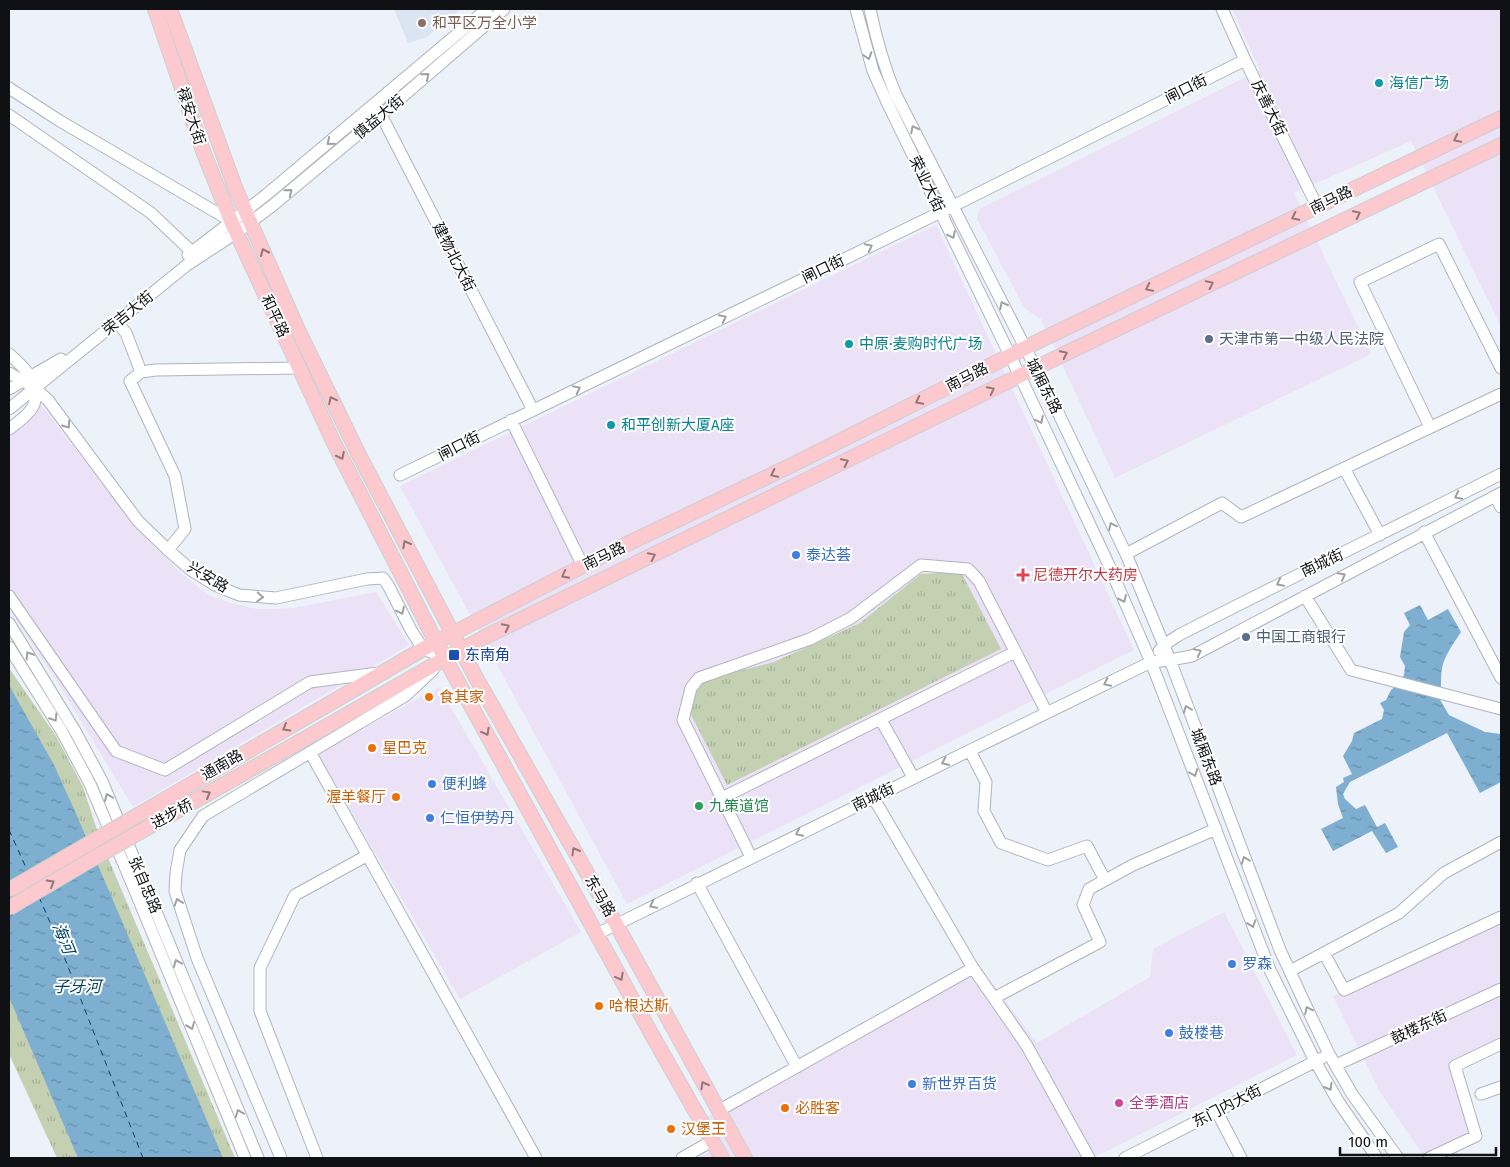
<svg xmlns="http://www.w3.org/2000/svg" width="1510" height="1167" font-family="'Fira Sans','Noto Sans SC',sans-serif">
<defs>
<pattern id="park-tufts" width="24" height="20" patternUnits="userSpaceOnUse" patternTransform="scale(1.25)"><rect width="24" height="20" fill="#c3d0b1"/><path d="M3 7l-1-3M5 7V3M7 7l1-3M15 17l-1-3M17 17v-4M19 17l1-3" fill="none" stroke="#a6b297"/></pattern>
<pattern id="water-ripples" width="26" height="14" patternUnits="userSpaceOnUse" patternTransform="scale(1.25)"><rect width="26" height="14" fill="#7fafd0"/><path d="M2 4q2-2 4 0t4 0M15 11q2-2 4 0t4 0" fill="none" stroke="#668da8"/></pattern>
</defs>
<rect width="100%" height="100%" fill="#ecf1fa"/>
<path fill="#ece2f8" d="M1232 9H1501V327L1411 141 1294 193 1371 354 1115 478 1041 319 1025 309 977 219 979 209 1260 70Z
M936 225 1134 650 627 904 400 486Z
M39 402 139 531 182 574 209 595 230 603 257 609H272L293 608 376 592 409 645 133 807 59 685 9 609V426Z
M439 687 581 932 460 999 318 754Z
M1224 912 1297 1055 1093 1158H698L721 1145 707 1117 979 965 1037 1043 1150 977 1153 949Z
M1501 918V1040L1450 1064 1473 1135 1423 1155 1380 1092 1333 996Z"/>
<path fill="#dbe4f2" d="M394 9H461L427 37 408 43Z"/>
<path fill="url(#park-tufts)" d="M961 572 1001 649 727 785 688 709 700 681 774 662 860 623 921 574Z
M9 668 56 736 83 787 100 839 235 1158H57L9 1054Z"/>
<path fill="url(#water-ripples)" d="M1420 605 1428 620 1448 609 1461 632C1455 641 1448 651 1444 661 1439 673 1443 686 1439 698L1449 715 1485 732 1501 734 1500 770 1501 782 1480 793 1447 733 1350 782 1343 794 1345 799 1356 809 1365 805 1377 827 1385 823 1398 847 1386 853 1372 831 1333 851 1321 829 1343 818 1338 804 1336 787 1344 782 1343 778 1352 774 1343 756 1352 741 1354 733 1382 719 1384 710 1380 703 1386 700 1391 690 1397 685 1404 675 1405 666 1400 657 1404 632 1410 625 1404 613Z
M9 685 54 765 74 809 223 1158H78L9 997Z"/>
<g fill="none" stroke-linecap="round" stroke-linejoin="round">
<path stroke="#024363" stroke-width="1" stroke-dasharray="6 5" stroke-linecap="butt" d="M9 830 28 872
M39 897 56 936 143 1158"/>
<g stroke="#afb4bc" stroke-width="13">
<path id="minor" d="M856 9 873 71 887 102 1020 376 1107 561 1151 662 1270 970 1315 1061 1338 1101 1377 1158
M870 9C876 38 884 67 896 95L1053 402 1126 554 1170 660 1280 950 1306 1006 1329 1054 1352 1094 1398 1158
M1222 9 1245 60 1317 206
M9 88 60 121 231 221
M378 109 533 410
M9 115 151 213 192 252
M188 255 266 195 487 9
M117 322 126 333 141 372
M9 354C23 366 42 384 34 404 31 413 16 424 9 429
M9 373 35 388 48 400 138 521 168 550 191 570 215 585 239 595 276 598 367 579 383 578 388 585 411 630 423 649 446 658 444 659
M9 389 61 359
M9 409 187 265 236 233 272 206 381 115 504 9
M511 420 583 566
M1430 427 1360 282 1439 244 1501 368
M1344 468 1380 535
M400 475 941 212 1245 60
M1495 496 1501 507
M1424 532 1501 678
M168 550 185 529 175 476 130 381 141 372 156 370 299 368
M1126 554 1222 503 1241 517 1501 394
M9 596 116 751 165 770 310 682 378 673
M1305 596 1351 670 1501 709
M9 623 75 731 102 781 258 1158
M9 647 61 730 90 784 136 893 245 1158
M1159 651 1164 645 1179 635C1286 580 1394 528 1501 474
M881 720 913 777
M970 751 986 782 984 811 1001 843 1048 860 1087 846 1105 880
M310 752 536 1158
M873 797 973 968 1027 1046 1089 1158
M722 798 1015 652
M751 857 683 720 691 688 699 678 810 639 851 618 921 565 968 569 979 581 1047 713
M697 883 797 1067
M597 934C781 843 966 752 1151 662L1170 660 1192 656 1501 493
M1324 953 1344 990 1501 917
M1290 971 1399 913 1444 873 1501 842
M994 998 1100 942 1083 905 1089 889 1133 865 1216 829
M1336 1065 1501 989
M1481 1094 1501 1087
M718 1111 973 968
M1217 1112 1241 1158
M281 1158 197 958 175 891 176 873 180 850 203 816 405 696 433 670
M317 1158 260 1011V968L295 895 368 855
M682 1158 712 1141
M1125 1158 1322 1058
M1429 1158 1476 1136 1455 1066 1501 1044"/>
</g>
<g stroke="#cfcfd0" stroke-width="16">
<path id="major" d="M155 9 203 151 231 221 334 443 436 642 652 1035 722 1158
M170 9 236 190 298 330 359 455 475 676 616 924 745 1158
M329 704 423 649 604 555 792 465 1043 339 1501 118
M336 721 446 658 485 637 1054 359 1501 145"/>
</g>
<use href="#minor" stroke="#fff" stroke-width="11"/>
<use href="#major" stroke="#fbc9ce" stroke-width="14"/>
<g stroke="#cfcfd0" stroke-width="16" stroke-linecap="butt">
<path id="major-bridge" d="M9 890 329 704
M9 908 87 862 336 721"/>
</g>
<use href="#major-bridge" stroke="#fbc9ce" stroke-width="14"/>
</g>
<defs><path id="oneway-chevron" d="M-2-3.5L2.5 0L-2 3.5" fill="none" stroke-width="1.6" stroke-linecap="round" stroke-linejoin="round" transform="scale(1.25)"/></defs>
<g stroke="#9fa0a1">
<use href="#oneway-chevron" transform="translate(868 56) rotate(72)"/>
<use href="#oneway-chevron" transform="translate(426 76) rotate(-41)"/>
<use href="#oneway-chevron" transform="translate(914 129) rotate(-117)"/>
<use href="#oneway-chevron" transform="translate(330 142) rotate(140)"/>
<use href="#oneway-chevron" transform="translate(289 192) rotate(-40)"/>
<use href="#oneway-chevron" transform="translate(952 235) rotate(64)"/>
<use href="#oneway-chevron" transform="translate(869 247) rotate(-26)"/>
<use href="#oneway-chevron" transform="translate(1003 305) rotate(-117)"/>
<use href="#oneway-chevron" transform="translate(723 318) rotate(-26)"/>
<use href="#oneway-chevron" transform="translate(577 389) rotate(-26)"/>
<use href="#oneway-chevron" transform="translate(1040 420) rotate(64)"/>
<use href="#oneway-chevron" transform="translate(67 425) rotate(55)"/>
<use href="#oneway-chevron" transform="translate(1458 496) rotate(153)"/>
<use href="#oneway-chevron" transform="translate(1112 526) rotate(-116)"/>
<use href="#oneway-chevron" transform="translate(1342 576) rotate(-28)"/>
<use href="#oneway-chevron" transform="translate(1280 583) rotate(153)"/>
<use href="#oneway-chevron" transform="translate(260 597) rotate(3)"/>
<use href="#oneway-chevron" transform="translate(1123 599) rotate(66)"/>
<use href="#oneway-chevron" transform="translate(401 611) rotate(64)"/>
<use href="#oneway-chevron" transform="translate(1198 652) rotate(-26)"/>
<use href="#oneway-chevron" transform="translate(29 655) rotate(-122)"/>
<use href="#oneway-chevron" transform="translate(1107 683) rotate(154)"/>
<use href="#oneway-chevron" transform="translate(1187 709) rotate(-111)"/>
<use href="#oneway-chevron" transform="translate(54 718) rotate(58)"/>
<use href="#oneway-chevron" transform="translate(945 762) rotate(156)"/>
<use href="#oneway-chevron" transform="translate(1194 773) rotate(69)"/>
<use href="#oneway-chevron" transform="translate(108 797) rotate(-113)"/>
<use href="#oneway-chevron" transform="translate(799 833) rotate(154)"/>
<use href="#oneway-chevron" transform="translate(1245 860) rotate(-111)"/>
<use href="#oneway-chevron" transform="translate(178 902) rotate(-109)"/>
<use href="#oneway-chevron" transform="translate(653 905) rotate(153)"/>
<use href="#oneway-chevron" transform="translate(1252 924) rotate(71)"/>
<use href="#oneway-chevron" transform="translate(177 963) rotate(-112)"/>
<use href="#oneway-chevron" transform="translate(1308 1010) rotate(-116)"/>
<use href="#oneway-chevron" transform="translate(191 1026) rotate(68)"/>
<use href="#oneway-chevron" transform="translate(1329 1087) rotate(60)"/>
<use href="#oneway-chevron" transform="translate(239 1113) rotate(-112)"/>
</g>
<g stroke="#91767a">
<use href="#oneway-chevron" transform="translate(1457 139) rotate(154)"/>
<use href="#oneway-chevron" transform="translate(1357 214) rotate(-26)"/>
<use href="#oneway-chevron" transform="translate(1295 217) rotate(154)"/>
<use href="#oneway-chevron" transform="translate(264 252) rotate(-114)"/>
<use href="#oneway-chevron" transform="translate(1210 284) rotate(-26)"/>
<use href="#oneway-chevron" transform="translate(1149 288) rotate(154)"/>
<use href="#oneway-chevron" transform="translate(1064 354) rotate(-26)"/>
<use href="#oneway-chevron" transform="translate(991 390) rotate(-26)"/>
<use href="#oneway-chevron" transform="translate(332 400) rotate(-116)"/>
<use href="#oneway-chevron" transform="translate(919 401) rotate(153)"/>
<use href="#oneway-chevron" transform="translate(341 456) rotate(63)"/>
<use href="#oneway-chevron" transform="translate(845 462) rotate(-26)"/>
<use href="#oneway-chevron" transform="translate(774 474) rotate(154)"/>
<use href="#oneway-chevron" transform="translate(406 544) rotate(-118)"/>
<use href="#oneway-chevron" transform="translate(652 556) rotate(-26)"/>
<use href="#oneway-chevron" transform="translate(565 575) rotate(153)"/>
<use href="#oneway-chevron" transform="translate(506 627) rotate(-26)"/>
<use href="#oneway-chevron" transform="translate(286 728) rotate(150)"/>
<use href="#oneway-chevron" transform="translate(486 732) rotate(61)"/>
<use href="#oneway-chevron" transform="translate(207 794) rotate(-29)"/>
<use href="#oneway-chevron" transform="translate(575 851) rotate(-120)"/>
<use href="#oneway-chevron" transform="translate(51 883) rotate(-31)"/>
<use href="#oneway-chevron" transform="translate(620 977) rotate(61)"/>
<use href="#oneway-chevron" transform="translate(704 1085) rotate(-119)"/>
</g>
<circle fill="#8d6e63" stroke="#fff" stroke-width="2" cx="422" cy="23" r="5"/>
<g fill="#0f9aa8" stroke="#fff" stroke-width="2">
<circle cx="1379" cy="83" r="5"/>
<circle cx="849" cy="344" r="5"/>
<circle cx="611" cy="425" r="5"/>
</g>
<g fill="#5c6f8a" stroke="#fff" stroke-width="2">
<circle cx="1209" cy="339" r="5"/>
<circle cx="1246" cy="637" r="5"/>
</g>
<g fill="#3f7fe0" stroke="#fff" stroke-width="2">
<circle cx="796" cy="555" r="5"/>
<circle cx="432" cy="784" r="5"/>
<circle cx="430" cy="818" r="5"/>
<circle cx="1232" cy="964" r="5"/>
<circle cx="1169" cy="1033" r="5"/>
<circle cx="912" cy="1084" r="5"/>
</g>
<path fill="#e0444e" stroke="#fff" stroke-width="2" d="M1020.5 567.5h5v5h5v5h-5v5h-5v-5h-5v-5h5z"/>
<rect fill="#1a4fb4" stroke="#fff" stroke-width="2" x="448" y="649" width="12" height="12" rx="2.5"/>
<g fill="#e8710a" stroke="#fff" stroke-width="2">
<circle cx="429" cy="697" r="5"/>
<circle cx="372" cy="748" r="5"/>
<circle cx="396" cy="797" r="5"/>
<circle cx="599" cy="1006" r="5"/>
<circle cx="785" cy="1108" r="5"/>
<circle cx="671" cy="1129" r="5"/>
</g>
<circle fill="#2e9e5b" stroke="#fff" stroke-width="2" cx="699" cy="806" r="5"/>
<circle fill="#d1479c" stroke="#fff" stroke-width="2" cx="1119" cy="1103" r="5"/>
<g text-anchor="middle" stroke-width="4" stroke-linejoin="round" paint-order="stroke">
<g font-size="15" fill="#785e54" stroke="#fff" text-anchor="start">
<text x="432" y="28">和平区万全小学</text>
</g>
<g font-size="15" fill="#0d838f" stroke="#fff" text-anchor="start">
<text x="1389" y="88">海信广场</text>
<text x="859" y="349">中原·麦购时代广场</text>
<text x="621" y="430">和平创新大厦A座</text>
</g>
<g font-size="15" fill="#0f1114" stroke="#fff">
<text transform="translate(1186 89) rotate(-27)" y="5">闸口街</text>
<text transform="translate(1269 108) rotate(64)" y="5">庆善大街</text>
<text transform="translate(191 116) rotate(72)" y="5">禄安大街</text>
<text transform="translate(379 117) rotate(-40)" y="5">慎益大街</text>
<text transform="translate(927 184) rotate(64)" y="5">荣业大街</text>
<text transform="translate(1331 200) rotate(-26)" y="5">南马路</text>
<text transform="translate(454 257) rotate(63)" y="5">建物北大街</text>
<text transform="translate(823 269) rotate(-26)" y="5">闸口街</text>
<text transform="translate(128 313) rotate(-39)" y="5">荣吉大街</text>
<text transform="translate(275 316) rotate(65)" y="5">和平路</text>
<text transform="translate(967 377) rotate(-27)" y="5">南马路</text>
<text transform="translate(1044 386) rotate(63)" y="5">城厢东路</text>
<text transform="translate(459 446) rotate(-27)" y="5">闸口街</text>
<text transform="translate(604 556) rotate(-26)" y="5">南马路</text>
<text transform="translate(1322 563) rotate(-25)" y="5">南城街</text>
<text transform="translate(208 577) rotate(31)" y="5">兴安路</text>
<text transform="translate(1206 757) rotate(69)" y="5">城厢东路</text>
<text transform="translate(222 765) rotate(-30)" y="5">通南路</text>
<text transform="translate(873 797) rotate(-26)" y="5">南城街</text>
<text transform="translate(172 814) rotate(-29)" y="5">进步桥</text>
<text transform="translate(145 885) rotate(67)" y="5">张自忠路</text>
<text transform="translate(600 896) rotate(60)" y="5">东马路</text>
<text transform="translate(1419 1027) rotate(-25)" y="5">鼓楼东街</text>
<text transform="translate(1227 1106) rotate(-27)" y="5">东门内大街</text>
</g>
<g font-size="15" fill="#4e5e75" stroke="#fff" text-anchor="start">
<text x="1219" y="344">天津市第一中级人民法院</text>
<text x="1256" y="642">中国工商银行</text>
</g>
<g font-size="15" fill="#366cbe" stroke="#fff" text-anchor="start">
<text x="806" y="560">泰达荟</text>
<text x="442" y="789">便利蜂</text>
<text x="440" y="823">仁恒伊势丹</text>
<text x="1242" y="969">罗森</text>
<text x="1179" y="1038">鼓楼巷</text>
<text x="922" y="1089">新世界百货</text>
</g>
<g font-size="15" fill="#be3a42" stroke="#fff" text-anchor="start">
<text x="1033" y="580">尼德开尔大药房</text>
</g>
<g font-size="15" fill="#164399" stroke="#fff" text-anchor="start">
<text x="465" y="660">东南角</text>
</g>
<g font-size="15" fill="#c56008" stroke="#fff" text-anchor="start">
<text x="439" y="702">食其家</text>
<text x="382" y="753">星巴克</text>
<text x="386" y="802" text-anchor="end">渥羊餐厅</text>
<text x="609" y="1011">哈根达斯</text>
<text x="795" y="1113">必胜客</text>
<text x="681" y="1134">汉堡王</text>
</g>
<g font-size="15" fill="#27864d" stroke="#fff" text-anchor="start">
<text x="709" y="811">九策道馆</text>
</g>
<g font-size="15" fill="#b23c85" stroke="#fff" text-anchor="start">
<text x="1129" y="1108">全季酒店</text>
</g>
<g font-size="16" font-style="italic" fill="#024363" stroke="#fff">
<text transform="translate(64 938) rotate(68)" y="6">海河</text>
<text x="77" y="992">子牙河</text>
</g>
</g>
<rect width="1510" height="1167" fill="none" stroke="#0f1114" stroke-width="20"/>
<path d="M1340 1147v8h156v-8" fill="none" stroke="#0f1114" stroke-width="2.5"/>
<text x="1348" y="1147" font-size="15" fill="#0f1114" stroke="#ffffff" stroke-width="4" paint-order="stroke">100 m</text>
</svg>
